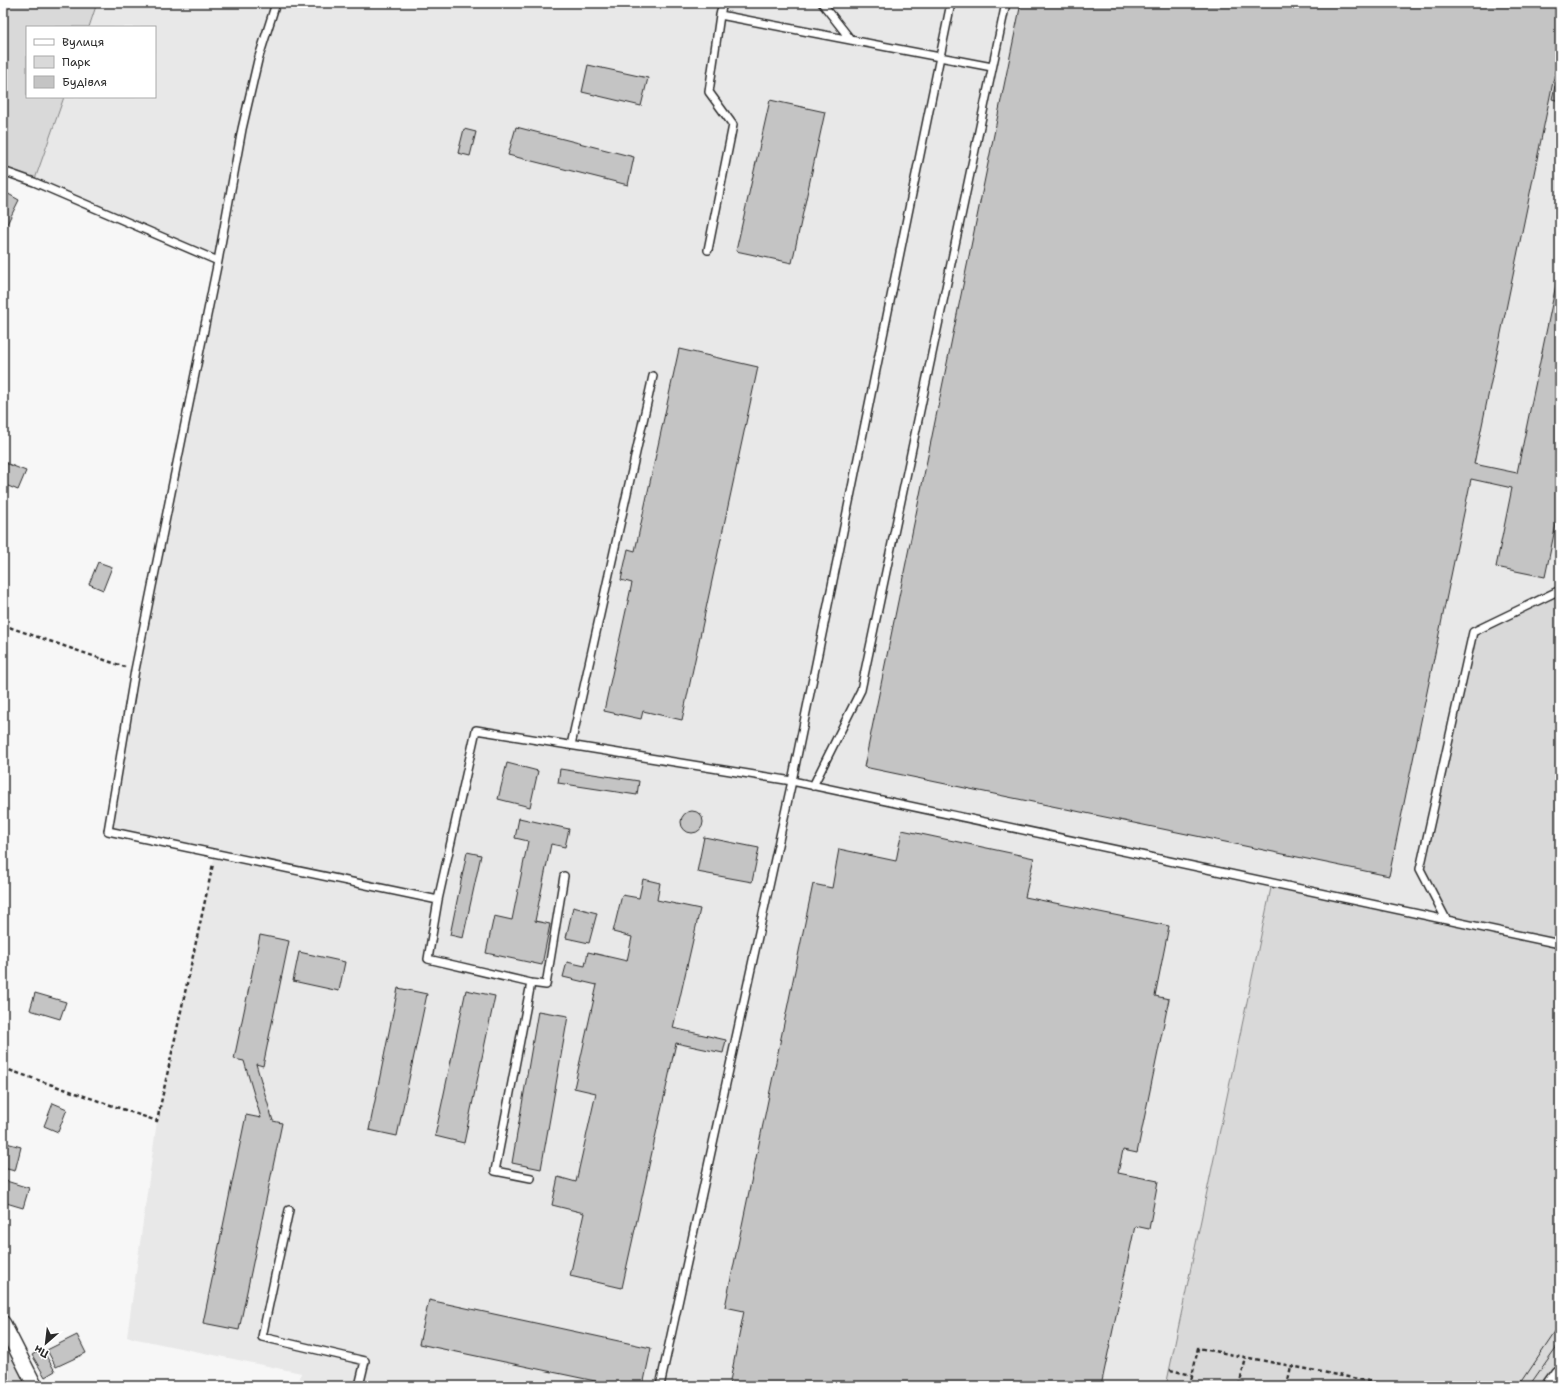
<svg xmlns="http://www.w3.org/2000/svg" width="1563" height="1389" font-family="'Shantell Sans',sans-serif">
<rect width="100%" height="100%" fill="#f7f7f7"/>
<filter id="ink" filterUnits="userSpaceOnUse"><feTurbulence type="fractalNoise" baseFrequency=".025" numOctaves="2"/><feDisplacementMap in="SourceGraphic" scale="8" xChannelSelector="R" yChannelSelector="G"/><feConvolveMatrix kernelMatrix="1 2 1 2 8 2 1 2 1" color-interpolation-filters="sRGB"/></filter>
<g filter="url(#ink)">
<path fill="#e8e8e8" d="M97 3H1560V590L1446 919 1272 883 1166 1386H298L301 1373 127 1337 157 1121 215 854 108 831 135 670 218 261 34 182 64 97H155V27H89Z"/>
<path fill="#d9d9d9" stroke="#828282" d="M3 3H97L89 27H27V97H64L34 182 3 171Z
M1560 590V1386H1166L1272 883 1446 919 1420 869 1473 632Z
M3 1323 35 1386H3Z"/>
<path fill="#c4c4c4" stroke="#2b2b2b" d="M1021 3H1560V48L1474 464 1517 473 1560 265V505L1545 577 1496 567 1512 488 1471 479 1389 876 864 767Z
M588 65 648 78 641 106 582 92Z
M1555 86 1560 87V101L1552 99Z
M770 100 825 112 792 263 736 251Z
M516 127 634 157 628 185 508 155Z
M464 129 476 132 470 156 458 153Z
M3 191 19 200 7 224 3 222Z
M679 349 758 367 682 720 643 711 641 719 604 711 632 583 621 580 628 549 635 551Z
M3 462 26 471 18 490 3 484Z
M98 562 112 567 103 590 89 584Z
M507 763 538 771 530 807 498 799Z
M560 769 639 781 637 795 558 783Z
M681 822a11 11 0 1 1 22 0a11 11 0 1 1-22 0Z
M519 818 569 829 565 847 551 844 535 921 550 924 542 965 486 953 494 916 512 920 528 841 515 838Z
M902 830 1034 858 1025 897 1169 926 1155 996 1169 999 1137 1153 1123 1150 1118 1173 1158 1181 1149 1229 1135 1226 1101 1386H729L744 1311 725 1307 813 884 832 888 839 849 896 861Z
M704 837 759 848 752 882 697 872Z
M467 852 481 855 463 938 450 935Z
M643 879 660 883 657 900 700 909 673 1028 726 1040 723 1053 676 1043 622 1288 570 1276 584 1213 552 1205 558 1177 576 1182 596 1093 574 1088 597 985 563 977 567 962 585 966 588 952 627 961 632 937 613 932 622 895 639 898Z
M573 907 597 913 589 943 566 938Z
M260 935 289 941 263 1066 256 1064 273 1121 282 1123 239 1330 203 1323 246 1115 261 1118 244 1061 234 1059Z
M299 952 345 962 339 991 293 981Z
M398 988 427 994 397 1136 369 1130Z
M466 990 495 996 464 1143 435 1136Z
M35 993 66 1002 60 1019 30 1010Z
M538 1011 568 1016 541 1169 512 1163Z
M53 1103 67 1109 58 1132 44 1126Z
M3 1142 21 1147 15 1171 3 1168Z
M3 1180 29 1188 23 1208 3 1202Z
M429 1300 651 1348 643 1386H619L419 1344Z
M77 1335 86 1353 56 1367 47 1350Z
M42 1349 55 1371 45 1377 32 1355Z"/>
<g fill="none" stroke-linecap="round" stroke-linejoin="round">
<g stroke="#2b2b2b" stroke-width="10">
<path id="service" d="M276 3 258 60 242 129 218 261 135 670 108 831 438 900 476 730 792 781 1560 944
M822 3 851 40
M720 15 723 3
M3 171 34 182 218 261
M708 250 733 125 709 92 720 15 992 67
M571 745 653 376
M813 786 861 690 1006 3
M438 900 428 959 531 983 495 1171 531 1178
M1446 919 1420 869 1473 632 1560 590
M531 983 546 985 564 876
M289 1210 262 1337 365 1361 359 1386
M660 1386 792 781 951 3"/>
</g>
<g stroke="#2b2b2b" stroke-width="17">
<path id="minor" d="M3 1323 35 1386"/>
</g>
<g stroke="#2b2b2b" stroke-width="22">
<path id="secondary" d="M1552 1386 1560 1375"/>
</g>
<path stroke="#2b2b2b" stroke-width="2.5" stroke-dasharray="4 3" stroke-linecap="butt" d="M3 625 125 667
M3 1068 157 1121 213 864
M1170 1370 1192 1375
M1190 1386 1198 1348 1394 1386
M1239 1386 1246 1358
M1287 1386 1291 1366"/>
<use href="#service" stroke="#fff" stroke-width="7"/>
<use href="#minor" stroke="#fff" stroke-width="14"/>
<use href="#secondary" stroke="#fff" stroke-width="19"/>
<path stroke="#2b2b2b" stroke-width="1" d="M1519 1386 1560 1325
M1529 1386 1560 1342"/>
</g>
</g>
<rect width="1563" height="1389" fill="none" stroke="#fff" stroke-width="16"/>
<rect x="8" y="8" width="1547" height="1373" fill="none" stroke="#2b2b2b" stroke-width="1.5" filter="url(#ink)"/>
<rect x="26" y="26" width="130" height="72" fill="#ffffff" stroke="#aaaaaa"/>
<rect x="34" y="39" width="20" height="6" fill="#ffffff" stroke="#aaaaaa"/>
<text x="62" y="46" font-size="12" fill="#2b2b2b">Вулиця</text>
<rect x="34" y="56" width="20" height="12" fill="#d9d9d9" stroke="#aaaaaa"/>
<text x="62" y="66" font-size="12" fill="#2b2b2b">Парк</text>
<rect x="34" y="76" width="20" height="12" fill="#c4c4c4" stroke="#aaaaaa"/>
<text x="62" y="86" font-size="12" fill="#2b2b2b">Будівля</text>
<g transform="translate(46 1343) rotate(208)" stroke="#ffffff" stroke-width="3" paint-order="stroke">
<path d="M0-3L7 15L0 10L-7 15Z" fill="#2b2b2b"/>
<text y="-6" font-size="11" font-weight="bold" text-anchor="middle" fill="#2b2b2b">Пн</text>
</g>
</svg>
